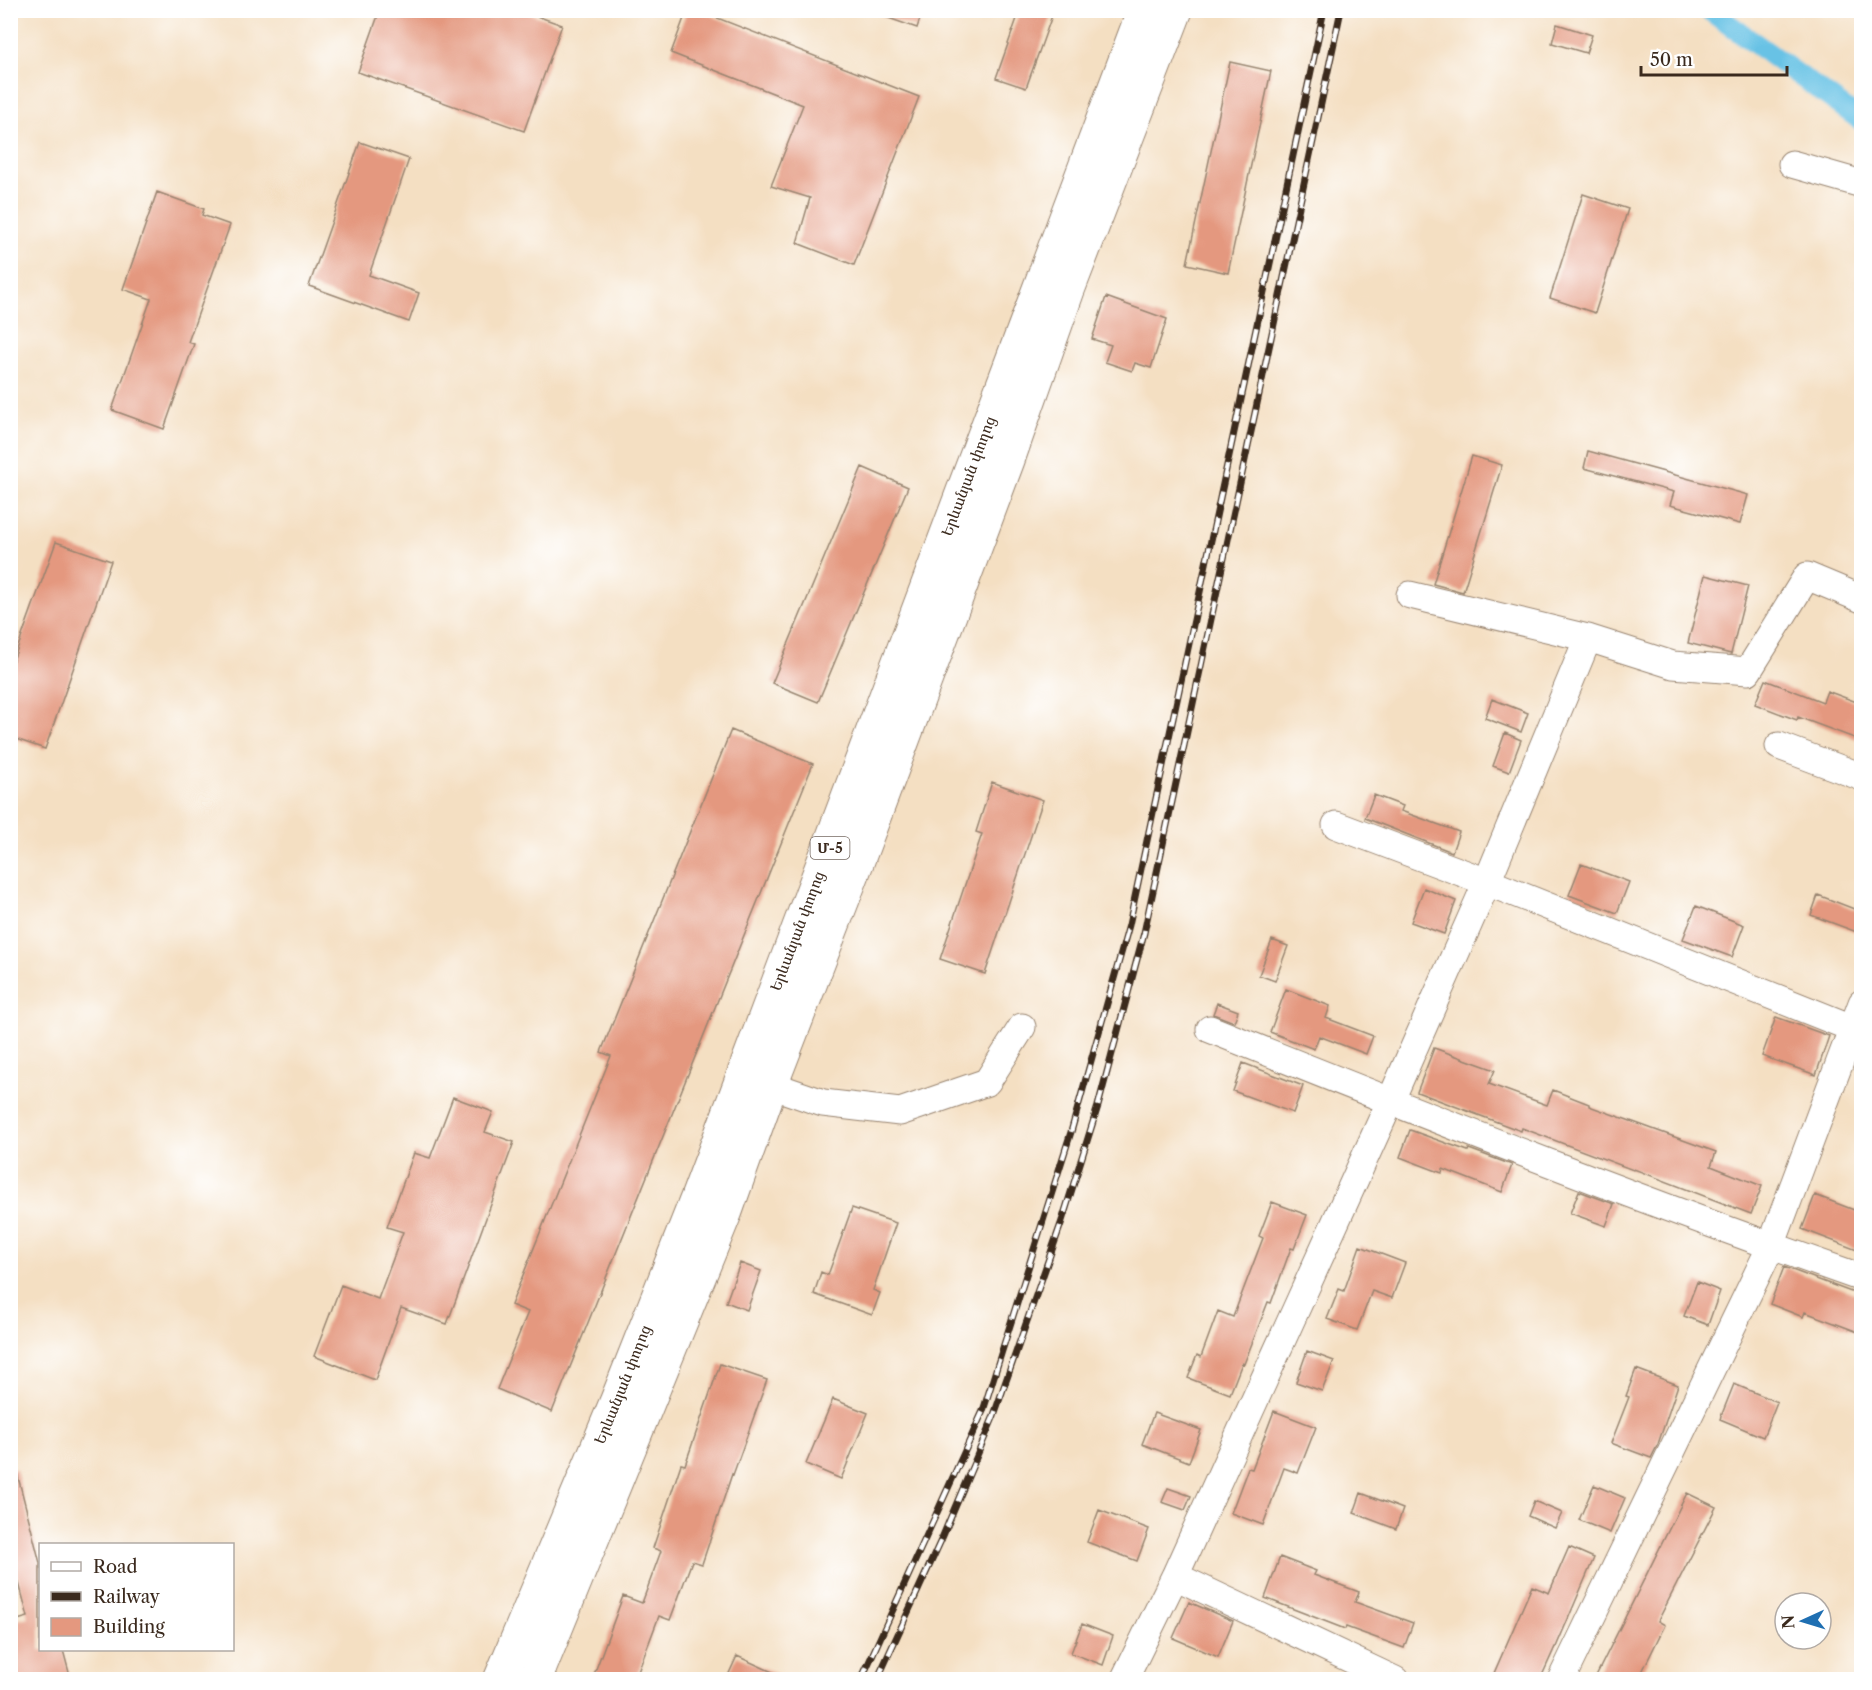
<svg xmlns="http://www.w3.org/2000/svg" width="1872" height="1690" font-family="'Libre Caslon Text','Noto Serif Armenian',serif">
<rect width="100%" height="100%" fill="#fff"/>
<filter id="ink" filterUnits="userSpaceOnUse"><feTurbulence type="fractalNoise" baseFrequency=".0167" numOctaves="2"/><feDisplacementMap in="SourceGraphic" scale="12" xChannelSelector="R" yChannelSelector="G"/><feConvolveMatrix kernelMatrix="1 2 1 2 8 2 1 2 1" color-interpolation-filters="sRGB"/></filter>
<filter id="wash" filterUnits="userSpaceOnUse"><feTurbulence type="fractalNoise" baseFrequency=".008" numOctaves="4" result="noise"/><feDisplacementMap in="SourceGraphic" scale="24" xChannelSelector="R" yChannelSelector="G"/><feGaussianBlur stdDeviation="1.35" result="paint"/><feColorMatrix in="noise" values="0 0 0 0 0 0 0 0 0 0 0 0 0 0 0 0 0 1.4 0 .05"/><feComposite in="paint" operator="in"/></filter>
<g filter="url(#wash)">
<rect width="100%" height="100%" fill="#f4dfc2"/>
<g fill="none" stroke-linecap="round" stroke-linejoin="round">
<path stroke="#68c2e5" stroke-width="21" d="M1709 10 1862 121"/>
</g>
<g id="blocks">
<path fill="#e4987f" d="M380 10H520L562 25 524 131 358 72Z
M687 10H697L919 97 854 265 797 243 810 198 771 186 803 105 671 53Z
M874 10H923L917 28 874 13Z
M1020 10H1054L1026 88 996 78Z
M1557 24 1592 35 1586 53 1552 43Z
M1230 62 1271 71 1228 273 1187 264Z
M360 142 409 159 369 275 419 293 409 322 309 286Z
M157 192 204 209 202 215 230 225 188 342 194 344 164 429 112 410 151 299 123 289Z
M1583 194 1628 209 1595 313 1550 298Z
M1106 297 1167 319 1151 368 1135 363 1132 371 1105 362 1111 345 1092 339Z
M1588 451 1748 495 1740 524 1670 505 1674 492 1584 468Z
M1472 456 1502 465 1463 592 1433 584Z
M862 467 908 487 818 702 772 683Z
M56 542 111 561 45 749 10 737V669Z
M1705 575 1748 586 1731 654 1688 643Z
M1765 680 1823 702 1827 691 1862 704V741L1798 717 1797 720 1755 704Z
M1492 699 1528 713 1521 732 1485 718Z
M731 730 813 764 552 1412 497 1389 528 1312 511 1305 611 1056 601 1052Z
M1505 733 1521 740 1509 772 1493 766Z
M992 782 1043 800 985 974 940 959 982 834 976 832Z
M1374 795 1403 806 1401 811 1459 832 1452 852 1365 818Z
M1581 864 1629 882 1617 913 1569 895Z
M1424 888 1456 901 1444 934 1411 922Z
M1818 895 1862 912V934L1811 915Z
M1696 906 1744 925 1732 957 1683 939Z
M1272 940 1288 946 1275 981 1259 975Z
M1286 989 1330 1006 1326 1018 1373 1036 1366 1054 1319 1036 1314 1049 1270 1032Z
M1217 1003 1238 1011 1234 1022 1213 1014Z
M1776 1017 1829 1036 1816 1075 1762 1056Z
M1434 1048 1495 1070 1489 1084 1547 1105 1553 1090 1589 1104V1106L1716 1152 1711 1166 1762 1186 1751 1214 1634 1169 1633 1170 1522 1128 1521 1131 1417 1092Z
M1243 1063 1303 1086 1293 1113 1233 1091Z
M453 1097 493 1112 485 1132 514 1142 447 1324 401 1308 375 1380 314 1356 341 1285 378 1299 403 1232 387 1227 414 1153 430 1158Z
M1410 1130 1468 1151 1469 1149 1512 1165 1502 1192 1443 1169 1442 1173 1400 1157Z
M1579 1191 1614 1204 1606 1226 1570 1213Z
M1815 1195 1862 1213V1252L1802 1229Z
M1272 1202 1307 1215 1294 1249 1291 1248 1271 1303 1268 1302 1244 1364 1242 1363 1230 1394 1188 1378 1197 1355 1201 1357 1218 1311 1233 1317 1263 1238 1259 1236Z
M852 1208 896 1223 873 1290 880 1293 872 1315 814 1294 821 1272 828 1275Z
M1360 1246 1405 1263 1392 1298 1372 1291 1357 1330 1327 1319 1339 1289 1344 1291Z
M740 1263 761 1271 747 1310 726 1302Z
M1784 1267 1862 1296V1322L1858 1332 1805 1312 1803 1317 1770 1304Z
M1697 1282 1720 1291 1708 1325 1684 1316Z
M1307 1351 1334 1361 1322 1391 1296 1382Z
M720 1364 767 1380 733 1475 732 1474 702 1564 692 1561 670 1620 659 1616 635 1680H592L623 1596 642 1603 661 1551 653 1548 681 1464 685 1465Z
M1636 1369 1678 1385 1658 1444 1651 1458 1611 1443 1629 1397 1626 1396Z
M1734 1384 1777 1402 1763 1437 1720 1419Z
M833 1399 868 1413 841 1479 806 1464Z
M1274 1411 1316 1427 1298 1473 1284 1468 1263 1525 1231 1513 1248 1468 1252 1469Z
M1154 1413 1201 1430 1189 1462 1142 1444Z
M16 1469 40 1563V1650H63L71 1680H10V1622L28 1617 10 1549V1470Z
M1594 1485 1625 1498 1610 1533 1579 1520Z
M1168 1488 1191 1496 1185 1510 1162 1502Z
M1361 1493 1403 1509 1396 1529 1354 1513Z
M1687 1493 1716 1507 1658 1621 1665 1625 1638 1680H1594Z
M1534 1501 1562 1513 1555 1528 1528 1516Z
M1099 1510 1149 1529 1137 1561 1087 1542Z
M1569 1547 1594 1558 1556 1647H1555L1540 1680H1491L1532 1586 1549 1593Z
M1280 1557 1316 1571 1314 1575 1359 1592 1355 1602 1413 1623 1404 1648 1346 1627 1345 1629 1265 1598Z
M1189 1602 1233 1621 1218 1657 1173 1638Z
M1082 1624 1113 1636 1103 1665 1071 1653Z
M737 1656 790 1680H726Z"/>
</g>
</g>
<g filter="url(#ink)">
<use href="#blocks" fill-opacity="0" stroke="#988470" stroke-width="1.5"/>
<g fill="none" stroke-linecap="round" stroke-linejoin="round">
<g stroke="#988470" stroke-width="29">
<path id="minor" d="M1792 164 1862 184
M1410 595 1588 638 1673 665 1748 671 1807 576 1862 599
M1779 746 1862 777
M1336 825 1487 882 1862 1032
M1210 1029C1426 1116 1642 1201 1862 1278
M771 1085 823 1103 900 1112 987 1082 1022 1027
M1175 1576 1395 1680
M1124 1680 1175 1576 1390 1102 1487 882 1588 638
M1561 1680 1771 1246 1862 1003"/>
</g>
<g stroke="#988470" stroke-width="35">
<g id="highway">
<path id="s1" d="M500 1680 617 1400 697 1198 1144 10"/>
<path d="M535 1680 726 1211 771 1085 852 876 1008 460 1068 290 1176 10"/>
</g>
</g>
<use href="#minor" stroke="#fff" stroke-width="27"/>
<use href="#highway" stroke="#fff" stroke-width="33"/>
<g stroke="#3b2a1e" stroke-width="7">
<path id="rail" d="M861 1680 983 1411 1071 1132 1129 925 1324 10
M877 1680 942 1538 993 1418 1062 1221 1098 1106 1144 933 1341 10"/>
</g>
<use href="#rail" stroke="#fff" stroke-width="4.5" stroke-dasharray="14" stroke-linecap="butt"/>
</g>
</g>
<g text-anchor="middle" stroke-width="6" stroke-linejoin="round" paint-order="stroke">
<rect fill="#fff" stroke="#766a62" stroke-width="1.5" x="810.5" y="837" width="39" height="22" rx="4.5"/>
<g font-size="14" font-weight="bold" fill="#3b2a1e">
<text x="830" y="853">Մ-5</text>
</g>
<g font-size="15" fill="#3b2a1e" stroke="#fff">
<text dy="5" stroke="none"><textPath href="#s1" startOffset="1292">Երևանյան փողոց</textPath></text>
<text dy="5" stroke="none"><textPath href="#s1" startOffset="806">Երևանյան փողոց</textPath></text>
<text dy="5" stroke="none"><textPath href="#s1" startOffset="320">Երևանյան փողոց</textPath></text>
</g>
</g>
<rect width="1872" height="1690" fill="none" stroke="#fff" stroke-width="36"/>
<rect x="39" y="1543" width="195" height="108" fill="#ffffff" stroke="#b1aaa5" stroke-width="1.5"/>
<rect x="51" y="1562" width="30" height="9" fill="#ffffff" stroke="#b1aaa5" stroke-width="1.5"/>
<text x="93" y="1573" font-size="18" fill="#3b2a1e">Road</text>
<rect x="51" y="1592" width="30" height="9" fill="#3b2a1e" stroke="#b1aaa5" stroke-width="1.5"/>
<text x="93" y="1603" font-size="18" fill="#3b2a1e">Railway</text>
<rect x="51" y="1618" width="30" height="18" fill="#e4987f" stroke="#b1aaa5" stroke-width="1.5"/>
<text x="93" y="1633" font-size="18" fill="#3b2a1e">Building</text>
<g transform="translate(1803 1621) rotate(266)"><circle r="28" fill="#ffffff" stroke="#b1aaa5" stroke-width="1.5"/>
<path d="M0-4.5L10 22L0 15L-10 22Z" fill="#1f6fb2"/>
<text y="-9" font-size="16" font-weight="bold" text-anchor="middle" fill="#3b2a1e">N</text>
</g>
<path d="M1641 66v9h146v-9" fill="none" stroke="#3b2a1e" stroke-width="3"/>
<text x="1650" y="66" font-size="18" fill="#3b2a1e" stroke="#ffffff" stroke-width="4.5" paint-order="stroke">50 m</text>
</svg>
